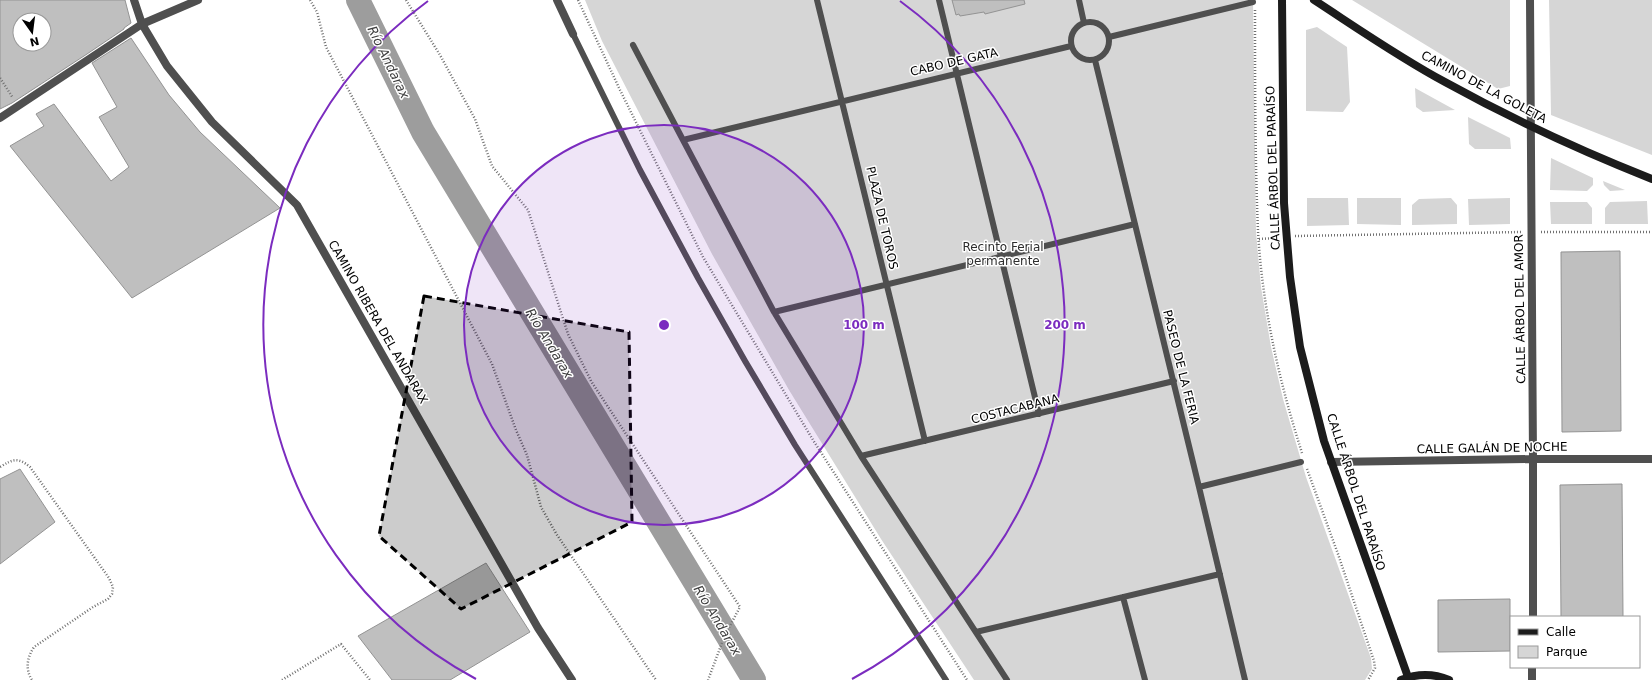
<svg xmlns="http://www.w3.org/2000/svg" width="1652" height="680" font-family="'DejaVu Sans',sans-serif">
<rect width="100%" height="100%" fill="#fff"/>
<path fill="#d6d6d6" d="M585 0H1253L1256 232 1261 287 1271 347 1283 399 1306 477 1371 658 1372 669 1365 680H974L881 539 789 390 712 254 602 41Z
M1352 0H1510V86L1498 89Z
M1549 0H1652V155L1551 115Z
M1317 27 1347 47 1350 102 1343 112 1306 111V30Z
M1415 88 1455 110 1423 112 1416 107Z
M1468 117 1510 138 1511 149H1475L1469 144Z
M1551 158 1593 178V185L1587 191 1550 190Z
M1603 181 1625 190 1610 191 1604 185Z
M1307 198H1348L1349 225 1307 226Z
M1357 198H1401V225L1357 224Z
M1451 198 1457 205V224L1412 225V205L1419 199Z
M1510 198V224L1469 225 1468 199Z
M1647 201 1648 224H1605V208L1610 202Z
M1550 202H1587L1592 208V224H1551Z"/>
<g fill="none" stroke-linecap="round" stroke-linejoin="round">
<path stroke="#9d9d9d" stroke-width="24" d="M358 0 423 132 754 680"/>
</g>
<path fill="#bfbfbf" stroke="#939393" fill-rule="evenodd" d="M0 0H125L131 23 124 28V29L87 54 12 103 0 109ZM20 20H44V44H20Z
M952 0H1024L1025 4 985 14 984 12 960 16 959 14 956 15Z
M131 38 169 95 200 132 280 208 132 298 10 146 44 126 36 114 54 104 111 181 129 167 99 117 117 107 92 63Z
M1620 251 1621 431 1562 432 1561 252Z
M20 469 55 522 0 564V479Z
M1622 484 1623 617H1561L1560 485Z
M486 563 530 632 450 680H392L358 636Z
M1510 599V651L1438 652V600Z"/>
<g fill="none" stroke-linecap="round" stroke-linejoin="round">
<path stroke="#717171" stroke-width="2.5" stroke-dasharray="1 2" stroke-linecap="butt" d="M310 0 317 12 326 47 492 364 516 430 527 455 541 507 557 535 656 680
M406 0 440 55 475 119 492 166 528 210 568 334 591 381 740 607 725 635 708 680
M578 0 620 90 703 257 813 440 967 680
M1255 10C1255 84 1255 158 1258 231 1262 306 1279 381 1302 453
M0 78 13 98
M1541 232H1652
M1295 236 1522 232
M1259 239 1276 238
M0 467C13 459 18 457 30 467L109 578 113 587 112 594 108 599 93 607 34 647C27 658 25 669 32 680
M1307 469 1338 554 1374 661 1375 668 1368 680
M282 680 341 644 370 680"/>
<path stroke="#4f4f4f" stroke-width="6" d="M817 0 925 441
M939 0 1039 414
M1079 0 1084 23
M1071 41a19 19 0 1 1 38 0a19 19 0 1 1-38 0Z
M573 34 640 170 698 278 745 361 795 445 946 680
M1109 37 1253 2
M633 45 683 140 1071 46
M1095 60 1199 487 1245 680
M683 140 774 312 861 456 1007 680
M774 312 1135 224
M861 456 1174 381
M1199 487 1301 462
M1123 597 1145 680
M976 632 1220 574"/>
<path stroke="#4f4f4f" stroke-width="8" d="M134 0 142 24 167 66 212 122 297 205 538 628 572 680
M557 0 573 34
M1530 0 1533 459V617
M0 118 142 24 198 0
M1331 462 1533 459H1652
M1532 680V667"/>
<path stroke="#1c1c1c" stroke-width="8" d="M1282 0 1284 203 1290 277 1300 347 1324 441 1408 677
M1314 0C1357 28 1400 58 1445 82 1512 119 1581 151 1652 179
M1401 680C1418 673 1433 673 1449 680"/>
</g>
<path fill="#000" fill-opacity="0.2" stroke="#000" stroke-width="3" stroke-dasharray="8 5" stroke-linejoin="round" d="M424 296 629 332 632 522 461 609 379 536Z"/>
<circle cx="664" cy="325" r="200" fill="#7b2cbf" fill-opacity=".12"/>
<g fill="none" stroke="#7b2cbf" stroke-width="2">
<circle cx="664" cy="325" r="200"/>
<path d="M476 679A401 401 0 0 1 428 1M900 1A401 401 0 0 1 852 679"/>
</g>
<g text-anchor="middle" stroke-width="3" stroke-linejoin="round" paint-order="stroke">
<g font-size="12" fill="#000" stroke="#fff">
<text transform="translate(954 62) rotate(-13)" y="4">CABO DE GATA</text>
<text transform="translate(1484 87) rotate(28)" y="4">CAMINO DE LA GOLETA</text>
<text transform="translate(1273 168) rotate(-92)" y="4">CALLE ÁRBOL DEL PARAÍSO</text>
<text transform="translate(882 218) rotate(77)" y="4">PLAZA DE TOROS</text>
<text transform="translate(1520 309) rotate(-91)" y="4">CALLE ÁRBOL DEL AMOR</text>
<text transform="translate(378 322) rotate(60)" y="4">CAMINO RIBERA DEL ANDARAX</text>
<text transform="translate(1181 367) rotate(76)" y="4">PASEO DE LA FERIA</text>
<text transform="translate(1015 409) rotate(-14)" y="4">COSTACABANA</text>
<text transform="translate(1492 448) rotate(-1)" y="4">CALLE GALÁN DE NOCHE</text>
<text transform="translate(1356 492) rotate(72)" y="4">CALLE ÁRBOL DEL PARAÍSO</text>
</g>
<g font-size="12" fill="#2d2d2d" stroke="#fff">
<text x="1003" y="251">Recinto Ferial<tspan x="1003" dy="14">permanente</tspan></text>
</g>
<g font-size="13" font-style="italic" fill="#3e3e3e" stroke="#fff">
<text transform="translate(389 62) rotate(64)" y="5">Río Andarax</text>
<text transform="translate(550 343) rotate(59)" y="5">Río Andarax</text>
<text transform="translate(718 620) rotate(59)" y="5">Río Andarax</text>
</g>
</g>
<circle cx="664" cy="325" r="6" fill="#7b2cbf" stroke="#fff" stroke-width="2"/>
<g font-size="12" text-anchor="middle" font-weight="bold" fill="#7b2cbf" stroke="#fff" stroke-width="3" stroke-linejoin="round" paint-order="stroke">
<text x="864" y="329">100 m</text>
<text x="1065" y="329">200 m</text>
</g>
<rect x="1510" y="616" width="130" height="52" fill="#ffffff" stroke="#999999"/>
<rect x="1518" y="629" width="20" height="6" fill="#1c1c1c" stroke="#999999"/>
<text x="1546" y="636" font-size="12" fill="#000000">Calle</text>
<rect x="1518" y="646" width="20" height="12" fill="#d6d6d6" stroke="#999999"/>
<text x="1546" y="656" font-size="12" fill="#000000">Parque</text>
<g transform="translate(32 32) rotate(166)"><circle r="19" fill="#ffffff" stroke="#999999"/>
<path d="M0-3L7 15L0 10L-7 15Z" fill="#000000"/>
<text y="-6" font-size="11" font-weight="bold" text-anchor="middle" fill="#000000">N</text>
</g>
</svg>
